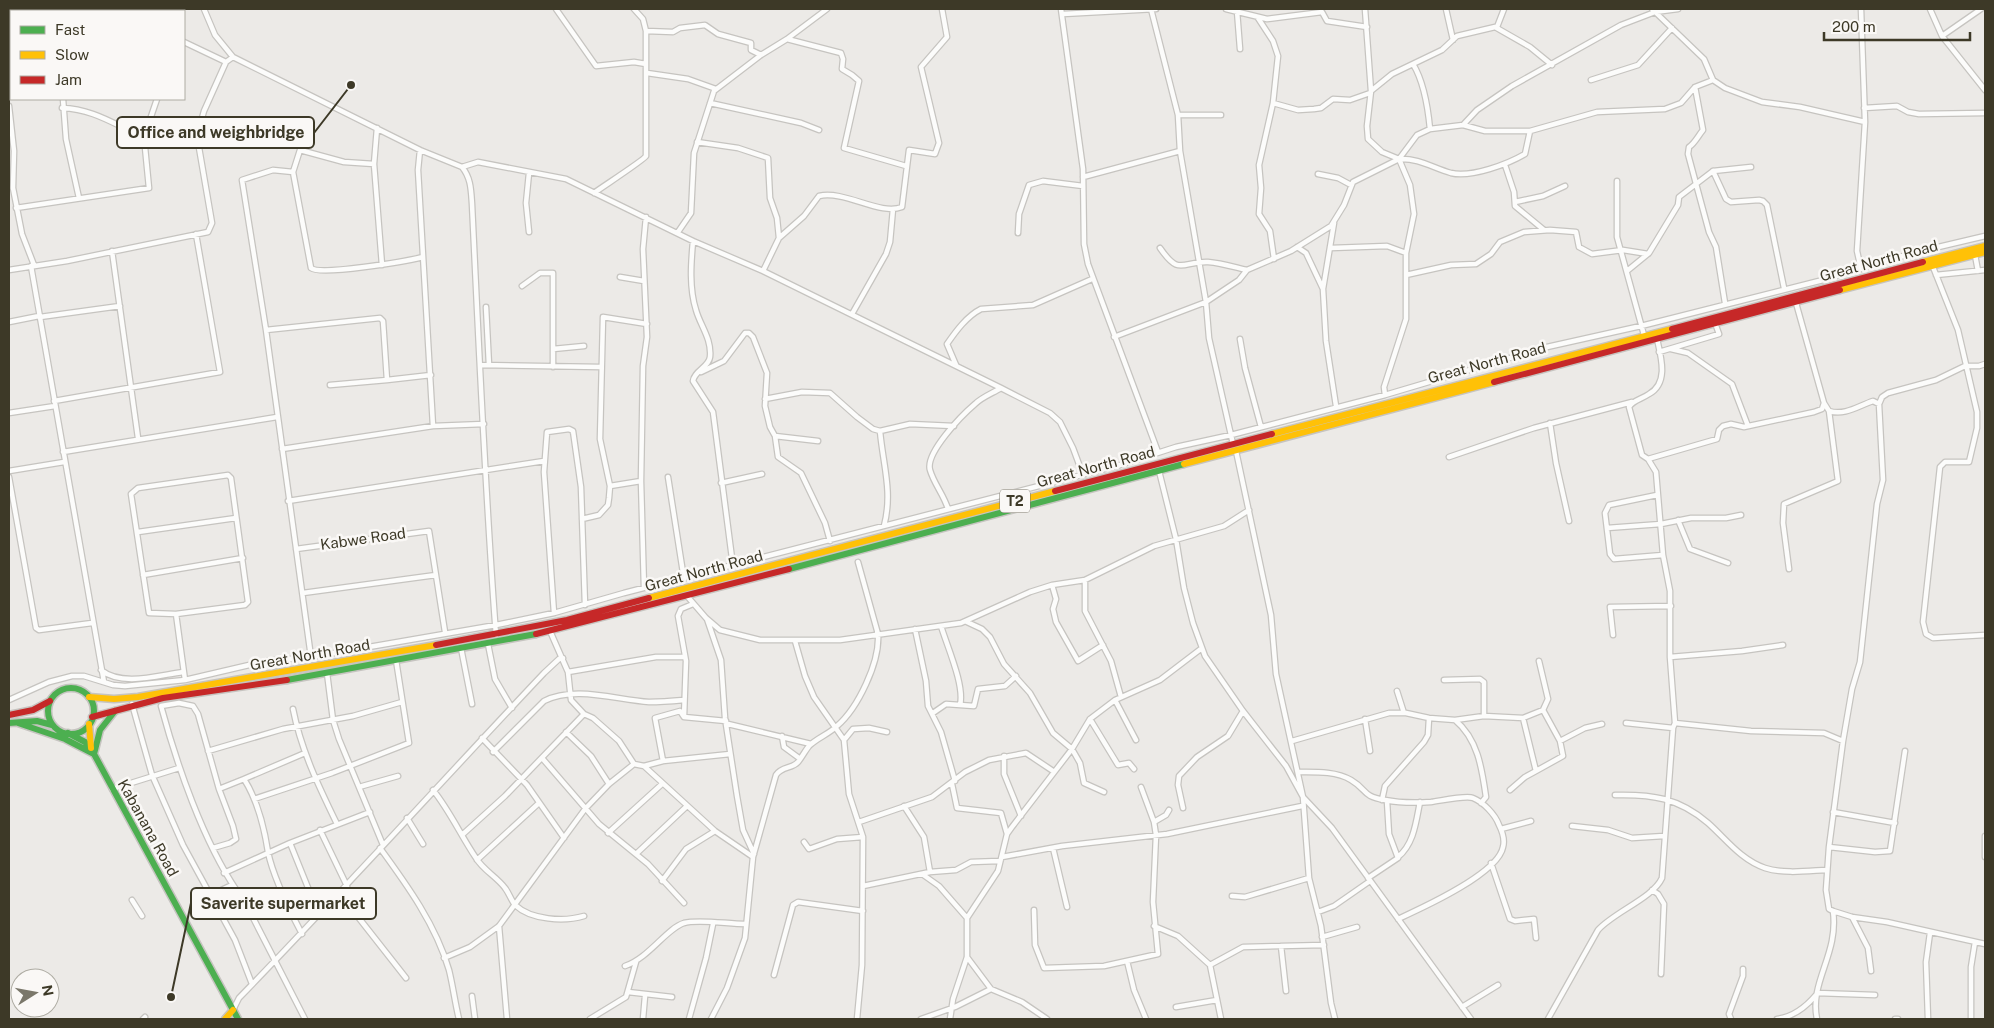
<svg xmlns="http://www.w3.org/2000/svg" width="1994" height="1028" font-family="'Public Sans',sans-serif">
<rect width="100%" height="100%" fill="#eceae7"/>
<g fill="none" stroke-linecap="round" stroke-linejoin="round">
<g stroke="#c6c4c0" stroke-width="7">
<path id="street" d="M114 9 119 11
M204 9 215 35 233 57 420 150 462 167C471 178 471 190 472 204 479 348 485 492 496 635
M556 9 596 66 634 62 646 64
M634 9 643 19 646 31
M1061 9 1083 169 1084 244 1088 264 1158 452
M1151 9 1178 115 1180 151 1206 302 1209 338 1233 444
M1226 9 1267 19 1322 12 1327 21 1367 27
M1365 9 1371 91 1367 126 1368 139 1382 152 1399 159 1410 185 1414 214 1406 253V319L1384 387 1385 395
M1446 9 1453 40
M1652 9 1704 59 1713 80 1725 88 1762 102 1800 107 1865 122
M1930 9 1942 36 1985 90
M39 11 40 9
M1237 11 1240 49
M9 13 11 14
M1063 14 1156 9
M1258 18 1273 41 1278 56 1273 103 1259 165 1261 188 1259 214 1270 231 1274 259
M1497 27 1504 9
M1942 36 1981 9
M787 39 841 53 843 59 842 69 852 75 859 81 844 148 906 166
M184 42 226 62
M1413 64C1424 82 1428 108 1430 129
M647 73 688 79 716 89
M1591 80 1638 65 1672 28
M9 82 11 74
M1695 87 1703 130C1698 136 1695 143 1689 147L1688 154 1709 232 1716 247 1725 303
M1371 91 1392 74 1442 50 1457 36 1495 27 1530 47 1552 65
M63 99 66 139 79 198
M710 103 801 123 819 130
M1273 103 1298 110 1314 109 1321 108 1333 99 1350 100 1370 93
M9 106 14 151 13 188 22 234 34 265
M62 108C94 109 115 125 144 137
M1864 108 1897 106 1908 112 1919 114 1985 113
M1178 115H1221
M1463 125 1485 131H1530L1597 112 1665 109 1681 103 1695 87 1713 80
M377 128 374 164 382 265
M697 142 738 148 768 158 770 198 777 218 779 238
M420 150 418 170 433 426
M1399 159C1419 158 1433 168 1451 173 1471 178 1508 164 1525 154L1530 131
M374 164 344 162 300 150 293 172 311 268C320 276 407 261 423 257
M1505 165 1514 192 1515 206 1544 230
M462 167 478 162 566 179 693 241 763 271 1001 388 1050 413 1060 422 1073 448 1083 475
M1713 171 1751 167
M293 172 273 170 242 180 266 330 311 657
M1318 174 1338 178 1351 185
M1083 177 1180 151
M1617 181V237L1644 335
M594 193C602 187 644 160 646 156V31L673 32 680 28 705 25 718 34 751 43V50L761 55
M1515 202 1543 196 1565 186
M16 208 149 188 144 137 157 99
M1334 223 1323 289 1326 341 1336 406
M529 232 526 203 529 173
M678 232 691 213 694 153 714 91 761 55 787 39 827 9
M1018 233 1019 214 1029 185 1043 181 1083 186
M693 241C691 263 689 288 696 310 700 325 712 339 710 357 709 367 694 371 693 381L713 412 733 566
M1297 247 1306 253 1323 289
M1160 248C1180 277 1182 261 1208 262 1221 263 1234 267 1247 270
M1331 248 1387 246 1406 253
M112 251 138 438
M1975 255 1978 271
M31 266 104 682
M1933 267 1958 330 1977 412V428L1969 462H1945L1940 467 1923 622 1926 634 1933 638 1985 635
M1861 269 1857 251 1865 122 1861 9
M9 270 67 261 208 232 212 223 197 136 204 111 226 62 233 57
M763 271 779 238 804 216 819 196C845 190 880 216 902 207L909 150 935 154 939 143 921 67 947 37 942 9
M1627 271 1649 253 1678 205 1679 197 1713 171 1726 199 1731 202 1759 200 1763 201 1767 205 1784 288
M1406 275 1451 265 1476 264 1491 254 1500 242 1524 232 1550 230 1576 232 1579 247 1592 254 1623 250 1648 254
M1936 275 1985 270
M620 277 644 281
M522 286 540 273H553V367
M486 307 489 365
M852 314 886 254 890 242 893 209
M40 317 120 306
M9 322 39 316
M266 330 380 318 383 321 387 380 431 375
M1114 337 1206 302 1239 280 1247 270 1291 251 1331 226 1344 205 1353 182 1399 159 1417 135 1430 129 1463 125 1477 110 1512 86 1621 25 1655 12 1678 9
M1240 339 1245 368 1261 427
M553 349 584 346
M1671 349 1688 353 1732 384 1748 426
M1659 352 1719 334 1715 323
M481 365 601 367
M956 365 947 344C956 331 967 316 981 309L1033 305 1092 279
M701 372 724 361 745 333H749L753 337 767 373 765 406 770 427 775 436 778 457 801 473 825 523 830 541
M330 385 387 380
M765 399 802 392 830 393 857 417 873 429 880 431 910 424 954 426
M54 401 220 372 196 234
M1829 411C1845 416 1858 406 1873 401L1879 404
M9 413 55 406
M1550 423 1556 463 1569 521
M880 431C883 465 893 492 884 526
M775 436 818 441
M282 449 433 426 484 424
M1236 451 1271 615 1276 674 1303 797 1309 878 1321 926 1331 1003 1335 1019
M63 452 277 417
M1449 457 1534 428 1632 402
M1648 459 1717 439 1719 430 1723 426 1731 424 1744 427 1814 412 1822 409 1824 403
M9 471 64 462
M1159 471 1176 539 1184 588 1193 623 1205 656 1243 711 1286 766 1303 797 1332 828 1471 1019
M228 475 231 478 248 602 245 605 176 614 149 613 131 494 138 488Z
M9 477 36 628 39 630 92 623
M668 477 684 579
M721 483 762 474
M610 486 641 481
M1657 495 1609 505 1605 513 1610 554 1614 559 1663 555
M288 501 544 461
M948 509C944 495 934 484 930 470 925 453 962 415 975 404 982 397 993 393 1001 388
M582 519 599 515 608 505 609 498 610 486 600 439 603 317 647 324
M1678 520 1690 549 1728 563
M1607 528 1661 524 1691 518H1726L1741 515
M138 532 236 518
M296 549 429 531 445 632
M1789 569 1783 523 1784 504 1838 481 1829 411 1824 403 1796 303
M143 575 243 558
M1085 580V611L1111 661 1121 697
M1052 585 1056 599 1053 609 1056 622 1078 661 1103 645
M644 588 641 481 643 366 647 337 643 249 646 217
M303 593 436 575
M687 596 706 618 720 630 760 640H840L961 623 1030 592 1052 585 1085 580 1154 546 1224 526 1249 510
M554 613 544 472 547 432 569 429 573 431 581 487 585 605
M176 614 185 680
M707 619 721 660 725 718 737 796 743 830 754 854
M967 622 982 629 990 637 1004 664 1030 693 1053 733 1072 749 1080 763 1084 783 1104 792
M941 626C947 646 965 686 960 705
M915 629 926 681 928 706 941 732 955 781
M550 631 568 672 571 700 584 714 593 718 619 741 634 764 644 766 715 831 753 857
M1613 635 1610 607 1671 606
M795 641 805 676 814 697 844 740 849 794 863 837 862 965 857 1019
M488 644 495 679 512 708
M461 648 472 704
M1670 657 1742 651 1783 645
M101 670C122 687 159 675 183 672
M568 672 656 657H685
M327 673 333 720 339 739 383 845
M1444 680 1480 679 1484 682V716
M1397 691 1404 713
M9 700 49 682 72 676H84L113 685 125 686 185 680 266 661 311 657 496 625 554 613 624 593 1120 465 1176 447 1231 435 1385 395 1547 347 1641 326 1823 280 1913 253 1985 236
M1115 700 1136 740
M132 704 152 775 183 845 235 940 252 984
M293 709C301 750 319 787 337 824
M933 713 946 704 974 706 978 689 1005 686 1016 676
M684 717 686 661 678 616 681 609 693 604
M1090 719 1118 765 1129 763 1134 769
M1365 719 1370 751
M1455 720 1484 716 1523 718 1543 710 1548 699 1539 661
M1626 723 1673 728
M1675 723 1751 731 1824 733 1843 741
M728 724 811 744
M566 732 591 756 609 784
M782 736 784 747 799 758
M482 738 527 785 564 838
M844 740 853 729 869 728 887 732
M1292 741 1389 713H1406L1429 718 1455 720C1478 739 1482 769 1486 797L1481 803
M1560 741 1585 728 1602 724
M208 751 283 729 353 716 402 702
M493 752 544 701C575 685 616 700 649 702 660 702 673 701 684 700
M1004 756V774L1021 816
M542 758 599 824 648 864 684 903
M663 761 655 718 680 711 684 717 726 721
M644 766 663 761 730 754
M1536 771 1563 756 1560 741 1543 710
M1299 772C1315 772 1336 771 1351 780 1368 790 1361 796 1385 800 1400 803 1416 803 1431 802 1440 801 1466 795 1473 798 1483 802 1495 814 1499 825 1502 831 1505 840 1503 847 1498 874 1422 908 1398 919
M244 779 305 753
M952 784 957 808 1001 813 1007 834
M359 787 398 776
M112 789 179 768
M219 789 198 714 193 706 179 703 161 706C177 765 203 841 237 891 241 898 243 904 249 910L305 1019
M433 790C450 811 461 836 476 858 483 870 497 877 505 888 509 893 511 900 515 905 531 920 564 922 584 916
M1510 790 1525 777 1536 771 1523 718
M1615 795C1652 794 1679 798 1708 823 1726 839 1741 860 1765 868 1784 874 1807 871 1826 870
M254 799 332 773 409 743 396 660
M1382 800 1385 786 1424 742 1428 735 1429 718
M904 806 924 837 930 872
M1183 808 1178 785 1179 776 1197 757 1228 736 1243 711
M1833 812 1895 823
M407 818 423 844
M859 822 932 797 965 772 989 760 1026 753 1053 771
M1154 822 1166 815 1169 810
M1572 826 1608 830 1632 838 1664 836
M1501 829 1531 821
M320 830 347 886
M608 833 662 784
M462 835 505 796 584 714
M1985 836V857
M804 842 809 849 837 839 863 837
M290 843 319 915
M1829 847 1875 852 1890 851 1905 751
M213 848 230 843 236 839 233 826 219 789 244 779C258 801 264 826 268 852 273 877 290 911 302 934
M380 848C407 885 436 925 449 970 453 986 455 1003 459 1019
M1053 848 1067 907
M636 854 687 806
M1002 857 1062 846 1167 834 1302 806
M1398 857C1414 844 1416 822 1420 802
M477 860 539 803
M1491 863 1510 919 1515 921 1534 919 1536 938
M224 873 290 843 370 812
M922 874 939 886 967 918
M1368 878 1398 858 1389 834 1387 801
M662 881 686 849 715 831
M863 886 930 872 956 870 971 862 999 861
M1652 890 1658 894 1664 904 1661 974
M340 894 406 978
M209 896 232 885
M1232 896 1245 897 1309 878
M132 900 142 916
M1034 910 1035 945 1044 968 1104 966 1158 954 1153 902 1156 835 1154 822 1141 787
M1833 911 1852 917 1887 922 1985 944
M1318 912 1334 906 1370 881
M1852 917 1868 948 1871 971
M499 926 507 1019
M1154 926 1178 936 1210 965 1221 1019
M1322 937 1357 927
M1281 946 1286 991
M967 957 991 989 1022 1002 1047 1019
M444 958 470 947 499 926 585 809 609 784 634 764
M1127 961 1134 990 1146 1019
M1210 965 1243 947 1324 945
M625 966C649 958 667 928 684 923 699 919 728 924 745 924
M774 975 793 905 798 902 863 911
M628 992 672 997
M1817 993 1875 995
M472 996 475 1019
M1176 1007 1217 1000
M1462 1007 1498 985
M233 1010 239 998C343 891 442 781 544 673L559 659 563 658
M143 1019 145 1017
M590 1019 626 997 636 962
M643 1019 645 996
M689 1019 706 958 713 924
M711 1019 727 988 745 938 753 857 776 775C782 766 792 769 798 762 802 757 805 751 809 746 817 738 829 734 837 726 858 708 880 662 878 634L858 562
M921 1019 955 1007 991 989
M950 1019 953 999 967 957V918L998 871 1007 834 1012 827 1072 749 1090 719 1115 700 1160 680 1202 648
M1548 1019 1598 930C1614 912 1653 898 1662 878L1673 728 1675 723 1670 657V591L1663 555 1656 472 1648 459 1642 455 1629 407C1633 400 1642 399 1649 394 1669 383 1661 357 1657 339
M1731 1019 1729 1014 1743 976V969
M1777 1019C1793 1017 1805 1008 1816 995
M1817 1019C1809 982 1839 954 1833 911L1829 909 1826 890 1829 847 1843 741 1852 689 1860 662 1877 504 1883 480 1879 404 1882 397 1888 393 1936 380 1965 366H1979L1985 364
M1895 1019H1898
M1928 1019 1926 962 1930 933
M1971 1019V967L1975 942"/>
</g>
<g stroke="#c6c4c0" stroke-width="9">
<path id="fast" d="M789 569 1184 464
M287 680 536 634
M48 711a23 23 0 1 1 46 0a23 23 0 1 1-46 0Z
M9 723 37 721 52 725
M18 723 65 739 94 754 100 730 115 711
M68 733 85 742 94 754 238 1019"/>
</g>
<g stroke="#c6c4c0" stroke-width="9">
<path id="slow" d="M1923 262 1985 246
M1840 290 1985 252
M1272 434 1672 329
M1184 464 1494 382
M649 598 1055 491
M89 697 114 699 138 697 436 645
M89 724 91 748
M225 1019 233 1010"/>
</g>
<g stroke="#c6c4c0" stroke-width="9">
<path id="jam" d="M1672 329 1923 262
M1494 382 1840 290
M1055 491 1272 434
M536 634 789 569
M436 645 567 620 649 598
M9 715 33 710 50 701
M92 717 163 698 287 680"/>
</g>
<use href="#street" stroke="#fcfcfb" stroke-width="4.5"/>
<use href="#fast" stroke="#4caf50" stroke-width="6"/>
<use href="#slow" stroke="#ffc107" stroke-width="6"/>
<use href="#jam" stroke="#c62828" stroke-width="6"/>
</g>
<g text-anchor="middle" stroke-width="5" stroke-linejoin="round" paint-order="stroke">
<rect fill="#faf8f6" stroke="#767265" stroke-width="1" x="1000" y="489.5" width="30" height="23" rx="4"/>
<g font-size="14" font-weight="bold" fill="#3d3927">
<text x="1015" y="506">T2</text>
</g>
<g font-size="15" fill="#3d3927" stroke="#faf8f6">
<text transform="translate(1879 261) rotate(-15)" y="5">Great North Road</text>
<text transform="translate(1487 363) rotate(-15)" y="5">Great North Road</text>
<text transform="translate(1096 467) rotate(-15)" y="5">Great North Road</text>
<text transform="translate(363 539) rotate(-8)" y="5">Kabwe Road</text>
<text transform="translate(704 571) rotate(-15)" y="5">Great North Road</text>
<text transform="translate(310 655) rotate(-10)" y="5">Great North Road</text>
<text transform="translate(148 828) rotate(61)" y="5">Kabanana Road</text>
</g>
</g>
<path fill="none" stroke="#3d3927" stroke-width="2" d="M351 85L314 133M171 997L191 903"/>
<g fill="#3d3927" stroke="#faf8f6" stroke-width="2">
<circle cx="351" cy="85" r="5"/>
<circle cx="171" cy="997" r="5"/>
</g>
<g fill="#faf8f6" stroke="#3d3927" stroke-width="2">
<rect x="117" y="117" width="197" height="31" rx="5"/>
<rect x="191" y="888" width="185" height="31" rx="5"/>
</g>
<g font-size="16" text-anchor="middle" font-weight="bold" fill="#3d3927">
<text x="216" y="138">Office and weighbridge</text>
<text x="283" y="909">Saverite supermarket</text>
</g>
<rect width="1994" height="1028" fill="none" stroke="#3d3927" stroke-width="20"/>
<rect x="10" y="10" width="175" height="90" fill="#faf8f6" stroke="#aeaca3"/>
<rect x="20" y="26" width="25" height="8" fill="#4caf50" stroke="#aeaca3"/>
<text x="55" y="35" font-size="15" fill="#3d3927">Fast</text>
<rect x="20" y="51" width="25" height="8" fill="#ffc107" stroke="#aeaca3"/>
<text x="55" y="60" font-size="15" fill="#3d3927">Slow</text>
<rect x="20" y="76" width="25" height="8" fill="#c62828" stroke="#aeaca3"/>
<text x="55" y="85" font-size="15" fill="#3d3927">Jam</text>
<g transform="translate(35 993) rotate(79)"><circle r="24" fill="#faf8f6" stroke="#aeaca3"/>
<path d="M0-4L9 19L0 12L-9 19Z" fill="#7a776a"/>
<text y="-8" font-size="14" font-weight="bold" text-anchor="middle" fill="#3d3927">N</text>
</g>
<path d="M1824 32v8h146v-8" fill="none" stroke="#3d3927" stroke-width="2.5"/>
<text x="1832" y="32" font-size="15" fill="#3d3927" stroke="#faf8f6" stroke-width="4" paint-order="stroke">200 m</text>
</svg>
